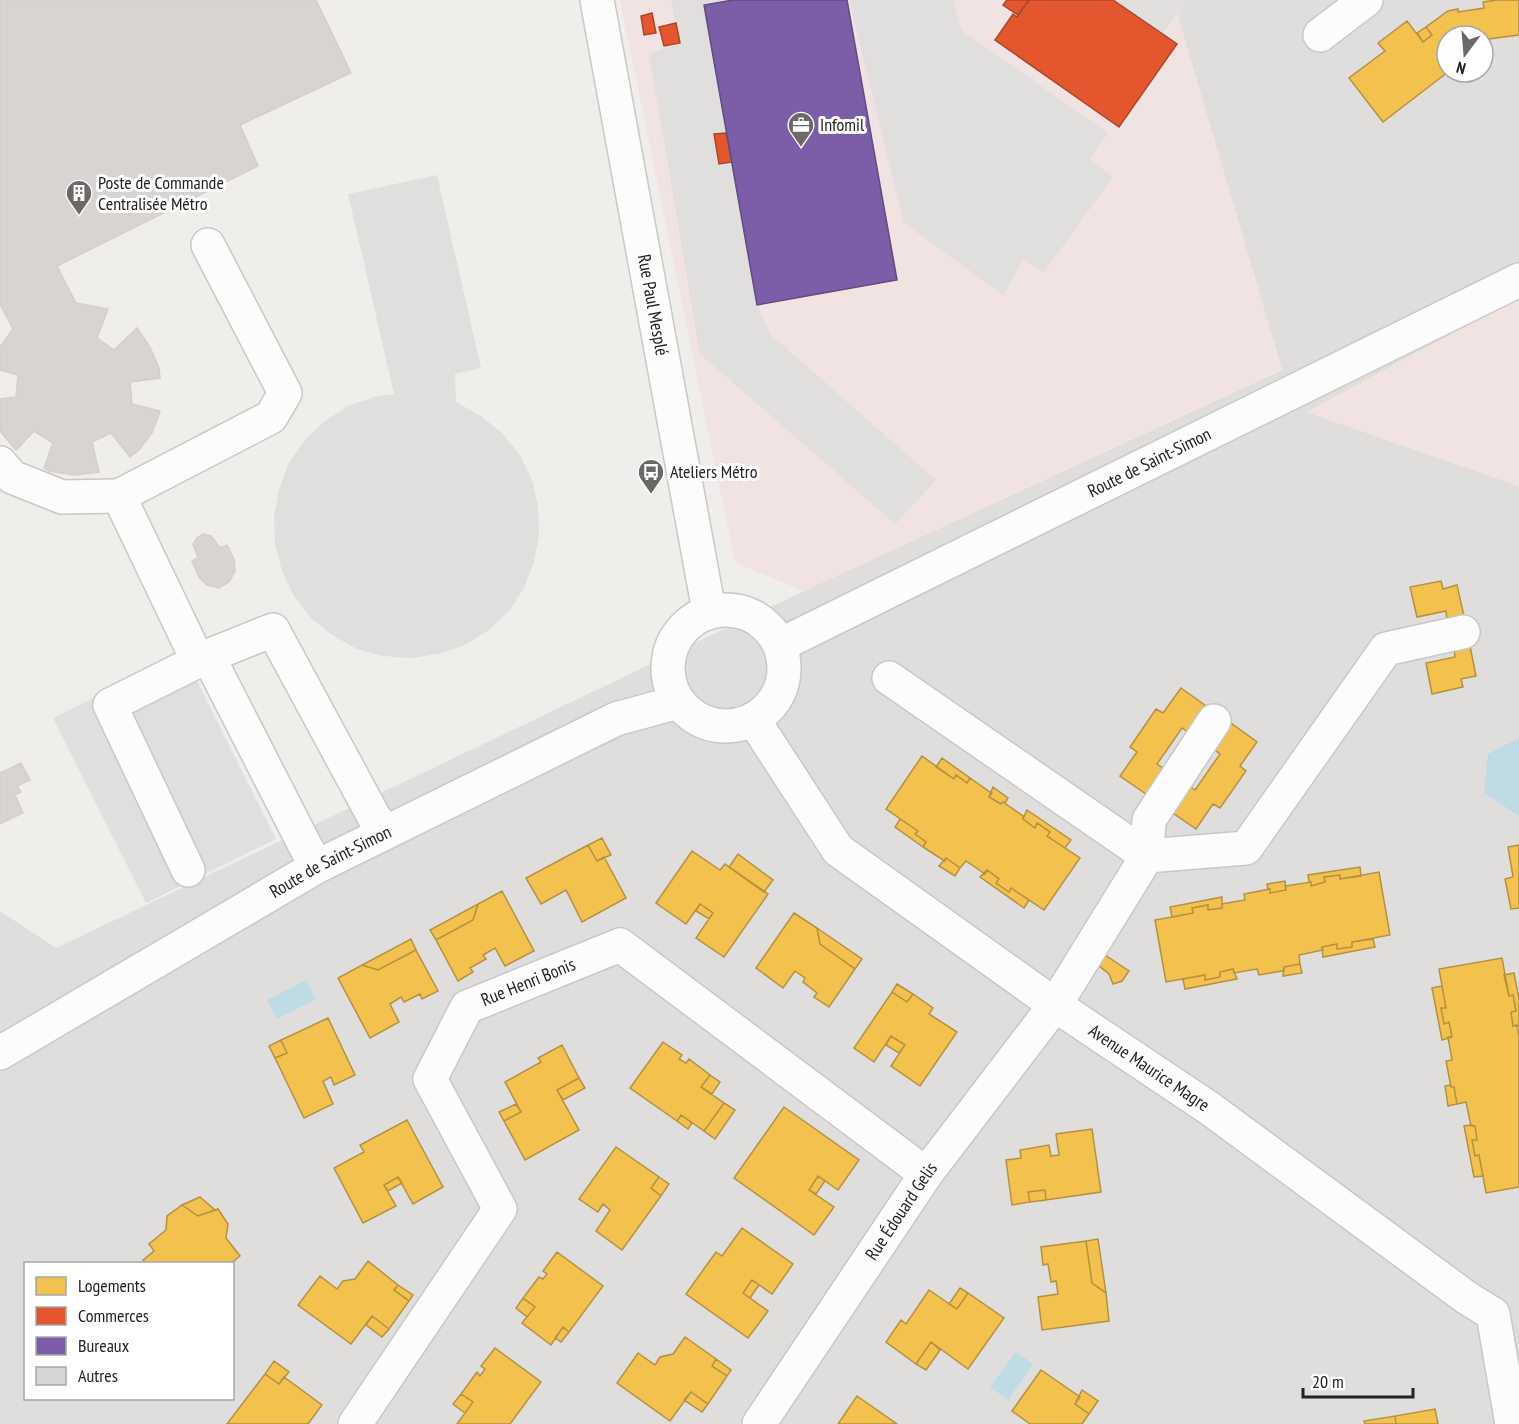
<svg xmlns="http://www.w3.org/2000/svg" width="1519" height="1424" font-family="'PT Sans Narrow',sans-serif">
<rect width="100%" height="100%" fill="#f0eeeb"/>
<path fill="#dfdedc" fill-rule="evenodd" d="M1173 0H1519V298L1307 412 1519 486V1424H0V911L56 948 804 591 1282 370ZM1447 36H1483V72H1447ZM26 1264H232V1398H26Z"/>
<path fill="#f1e3e1" d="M620 0H1173L1282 369 804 591 735 563Z
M1519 298V486L1306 412Z"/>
<path fill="#e0dfde" d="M671 0H733L704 6 726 133 714 135 719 164 732 162 757 305 770 334 936 480 895 524 700 354 649 54 680 43Z
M849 0H953L961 30 1108 133 1090 160 1113 177 1044 272 1023 260 1003 295 904 223Z
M1113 0H1187L1162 34Z
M437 175 481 368 455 374 456 402 481 416 502 433 520 455 532 480 538 507 539 535 534 562 524 588 509 611 489 630 465 645 439 654 411 658 383 656 357 649 332 635 311 618 294 596 282 571 275 544 274 516 279 489 289 463 305 440 325 421 348 406 374 397 394 394 348 194Z
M183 653 276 839 146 903 53 718Z"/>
<path fill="#bfdbe3" d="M1519 738V815H1518L1484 793 1488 754Z
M306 980 316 999 277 1019 267 1000Z
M1016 1352 1033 1364 1008 1400 990 1387Z"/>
<path fill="#f2c14e" stroke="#b49141" stroke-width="1.5" d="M1497 0H1519V35L1489 39 1491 54 1483 55V36H1447L1448 72 1383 122 1349 78 1385 51 1378 43 1407 21 1423 42 1432 35 1426 27 1448 11 1458 9V12L1484 8 1483 2Z
M1426 27 1432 35 1423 42 1417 33Z
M1441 581 1443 589 1457 585 1464 616 1447 620 1446 611 1417 617 1410 587Z
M1470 646 1476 676 1461 679 1463 687 1432 694 1426 663 1455 657 1454 649Z
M1181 688 1206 706 1188 732 1182 728 1157 764 1163 768 1146 794 1120 776 1137 752 1130 747 1156 709 1163 713Z
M1231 723 1257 742 1240 766 1246 771 1220 808 1213 804 1196 829 1170 811 1188 785 1195 790 1220 754 1213 749Z
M922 756 954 779 956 775 967 783 970 778 990 792 992 793 989 797 1001 804 1003 802 1023 816V819L1035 828 1037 823 1050 832 1047 836 1080 858 1044 910 1011 888 1009 892 996 883 999 879 987 870 985 874 966 861 960 868 946 858 945 861 943 860 923 847 926 842 915 834 918 831 886 809Z
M942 758 970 778 967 783 956 775 954 779 936 767Z
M993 787 1008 798 1005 803 1003 802 1001 804 989 797Z
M1027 810 1071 840 1065 848 1047 836 1050 832 1037 823 1035 828 1023 819Z
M900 819 918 831 915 834 926 842 923 847 895 827Z
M602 838 611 855 597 861 588 845Z
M588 845 597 861 604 857 626 898 582 922 566 890 541 904 526 878Z
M1519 845V908L1511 909 1505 879 1513 877 1508 847Z
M692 851 720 870 725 864 768 894 724 957 696 938 713 913 700 904 686 924 656 903Z
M738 854 773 880 764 892 729 867Z
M946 858 960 868 955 876 939 866Z
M1360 867 1361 876 1340 879V875L1324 877 1325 882 1311 886V882H1309L1308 875Z
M987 870 999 879 996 883 1009 892 1011 888 1029 900 1024 908 980 877Z
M1379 872 1390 935 1352 942V947L1337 949V944L1322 947 1323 950 1299 955 1300 964 1284 967V970L1282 971 1259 975 1257 969 1234 973 1233 969 1220 972V977L1205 980V975L1166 982 1155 920 1193 913 1192 908 1208 905V910L1222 908V904L1245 900 1244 894 1270 889V893L1286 890 1285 886 1311 882V886L1325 882 1324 877 1340 875V879Z
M1285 881 1286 890 1270 893V889H1268L1267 884Z
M502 891 534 951 505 966 495 948 483 955 486 959 470 968 473 972 458 981 436 940 473 920 478 904Z
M1222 897V908L1208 910V905L1192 908 1193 913 1172 917 1170 907Z
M478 904 473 920 436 940 430 930Z
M700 904 713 913 709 919 696 911Z
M794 913 817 928 820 944 855 969 829 1007 814 997 817 993 803 982 805 978 795 971 783 988 756 968Z
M817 928 862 959 855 969 820 944Z
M411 939 416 950 378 970 362 965Z
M1373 939 1375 947 1323 957 1322 947 1337 944V949L1352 947V942Z
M416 950 438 991 422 999 420 994 404 1002 401 997 390 1004 399 1022 370 1038 338 978 362 965 378 970Z
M1105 955 1129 971 1122 981 1113 984 1109 974 1098 965Z
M1502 958 1509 996 1513 995 1516 1011 1511 1012 1513 1026 1517 1025 1519 1037V1187L1486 1193 1479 1155 1475 1156 1472 1140H1477L1475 1126H1471L1466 1102 1457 1104 1454 1087H1451L1446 1061 1452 1060 1448 1037H1452L1449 1022 1444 1024 1441 1008H1446L1439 969Z
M1300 964 1302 973 1283 976 1284 967Z
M1233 969 1237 979 1185 989 1183 979 1205 975V980L1220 977V972Z
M1514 973 1519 999V1026L1517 1027V1025L1513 1026 1511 1012 1516 1011 1513 995 1509 996 1504 975Z
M897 984 913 994 907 1002 892 992Z
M1442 986 1446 1008H1441L1444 1024 1449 1022 1452 1037 1442 1040 1432 988Z
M892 992 907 1002 913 994 933 1008 929 1014 957 1032 920 1086 891 1066 905 1045 891 1036 874 1062 854 1048Z
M328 1018 355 1075 334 1085 331 1077 323 1081 333 1104 304 1118 275 1058 287 1053 281 1040Z
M891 1036 905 1045 899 1053 886 1045Z
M281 1040 287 1053 275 1058 269 1046Z
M663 1042 682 1055 679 1059 686 1063 689 1059 710 1075 701 1087 724 1103 704 1131 681 1115 677 1121 630 1088Z
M562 1045 579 1078 557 1090 579 1130 525 1160 504 1121 521 1112 505 1082 541 1062 538 1058Z
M710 1075 720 1082 712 1094 701 1087Z
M579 1078 585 1088 563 1100 557 1090Z
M1450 1085 1451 1087H1454L1457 1104 1448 1106 1445 1086Z
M724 1103 735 1110 715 1139 704 1131Z
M516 1104 521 1112 504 1121 499 1112Z
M784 1107 859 1160 838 1190 818 1176 809 1190 834 1207 814 1235 734 1178Z
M681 1115 692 1123 688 1129 677 1121Z
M407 1120 443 1187 413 1204 398 1177 384 1185 396 1206 363 1223 334 1168 364 1152 360 1145Z
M1471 1125 1475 1126 1477 1140H1472L1475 1156 1479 1155 1483 1176 1474 1177 1464 1126Z
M1092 1129 1101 1192 1046 1200 1045 1190 1028 1192 1030 1202 1012 1205 1006 1160 1021 1158 1020 1150 1049 1145 1051 1156 1059 1155 1056 1134Z
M616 1147 659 1177 651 1188 661 1196 622 1250 596 1231 610 1210 603 1204 598 1212 579 1199Z
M818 1176 825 1181 816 1194 809 1190Z
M398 1177 402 1183 388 1191 384 1185Z
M659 1177 669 1184 661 1196 651 1188Z
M1045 1190 1046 1200 1030 1202 1028 1192Z
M200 1197 215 1210 198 1216 182 1205Z
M182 1205 198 1216 218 1209 228 1224 226 1238 240 1256 230 1264H147L143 1260 154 1251 149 1244 166 1230 167 1216Z
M742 1228 793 1264 772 1294 752 1280 743 1293 768 1311 748 1338 686 1294 716 1252 722 1256Z
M1098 1239 1106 1293 1092 1283 1086 1241Z
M1086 1241 1092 1283 1106 1293 1109 1321 1042 1330 1038 1297 1058 1294 1056 1281 1051 1282 1048 1264 1043 1265 1041 1247Z
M557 1252 603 1286 569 1332 563 1327 551 1345 522 1323 535 1307 523 1298 539 1277 543 1279 547 1274 543 1271Z
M368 1261 398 1285 394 1290 409 1301 389 1329 372 1316 351 1344 298 1305 320 1276 337 1289 343 1281 355 1279Z
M752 1280 759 1285 750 1298 743 1293Z
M398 1285 413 1295 409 1301 394 1290Z
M960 1288 968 1293 957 1309 949 1304Z
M929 1290 957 1309 968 1293 1004 1318 968 1369 931 1342 916 1364 886 1342 901 1320 906 1324Z
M523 1298 535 1307 527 1317 516 1308Z
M372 1316 389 1329 382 1337 366 1325Z
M563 1327 569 1332 561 1342 555 1338Z
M685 1337 716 1359 712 1366 727 1376 708 1404 691 1392 670 1421 617 1383 638 1353 655 1365 660 1357 673 1354Z
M931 1342 940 1350 926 1370 916 1364Z
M495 1348 541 1382 510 1424H457L473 1402 461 1394 477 1372 480 1376 485 1369 481 1366Z
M716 1359 731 1370 727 1376 712 1366Z
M274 1361 289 1372 279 1384 265 1374Z
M1041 1370 1080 1397 1075 1404 1089 1414 1082 1424H1030L1012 1411Z
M265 1374 279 1384 284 1377 322 1405 308 1424H227Z
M1082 1390 1098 1401 1089 1414 1075 1404Z
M691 1392 708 1404 702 1412 684 1400Z
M461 1394 473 1402 465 1413 453 1404Z
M857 1396 897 1424H838Z
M1435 1409 1438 1424H1396L1395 1416Z
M1395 1416 1396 1424H1365L1364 1421Z"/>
<path fill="#e4572e" stroke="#aa472a" stroke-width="1.5" d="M1007 0H1029L1018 15 1003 5Z
M1029 0H1113L1177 44 1119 127 995 40 1013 14 1017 17Z
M652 13 656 33 644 35 641 16Z
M676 23 680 43 664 46 659 27Z
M726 133 732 162 719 164 714 134Z"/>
<path fill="#7b5ea7" stroke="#604c7f" stroke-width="1.5" d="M733 0H847L897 280 757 305 704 5Z"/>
<path fill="#d7d4d2" stroke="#d3d0cc" stroke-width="1.5" d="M0 0H316L351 73 240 125 258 166 57 266 76 303 108 309 97 338 114 350 137 328 150 347 159 368 160 378 130 382 132 404 160 411 152 433 139 450 130 457 111 433 92 442 99 472 75 475 49 471 44 468 53 443 34 431 16 450 0 431V399L16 397 18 375 0 370V347L13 329 0 304Z
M203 534 211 536 220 548 227 545 234 559 235 571 229 582 219 588 207 585 199 577 192 561 198 558 193 544 197 538Z
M21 763 30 780 17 786 21 792 15 795 23 813 0 824V773Z"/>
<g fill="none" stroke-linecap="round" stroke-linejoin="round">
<g stroke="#c9c8c7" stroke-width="36">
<g id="minor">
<path id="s1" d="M597 0 709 611"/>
<path d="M1320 35 1366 0"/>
<path d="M0 463 12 477 62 497 119 496 198 661"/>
<path d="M119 496 271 417 285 393 208 245"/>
<circle cx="726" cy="668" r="58"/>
<path id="s2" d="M780 645 1519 280"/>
<path d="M208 656 316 867"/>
<path d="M889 678 1147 856 1246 848 1386 649 1463 632"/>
<path id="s3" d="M753 719 838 850 1055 1005 1209 1108 1467 1298 1493 1314 1512 1424"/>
<path d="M188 870 110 705 208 656 273 630 374 817 385 832"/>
<path id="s4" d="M0 1053 316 867 616 719 678 702"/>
<path id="s5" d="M355 1424 500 1209 430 1079 467 1007 620 945 926 1174"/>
<path id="s6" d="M759 1424 926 1174 1055 1005 1147 856 1149 820 1214 721"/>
</g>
</g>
<use href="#minor" stroke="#fdfcfc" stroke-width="33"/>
</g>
<defs>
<g id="office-pin" transform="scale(1.35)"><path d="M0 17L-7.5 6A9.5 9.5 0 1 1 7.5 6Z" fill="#6a6968" stroke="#fff"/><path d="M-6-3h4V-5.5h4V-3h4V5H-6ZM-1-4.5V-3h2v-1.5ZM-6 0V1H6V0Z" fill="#fff"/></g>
<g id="building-pin" transform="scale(1.35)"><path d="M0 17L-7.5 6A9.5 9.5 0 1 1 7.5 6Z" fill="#6a6968" stroke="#fff"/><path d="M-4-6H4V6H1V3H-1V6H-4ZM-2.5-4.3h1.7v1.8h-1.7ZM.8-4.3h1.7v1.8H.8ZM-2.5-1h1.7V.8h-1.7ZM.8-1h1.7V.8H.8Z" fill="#fff"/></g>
<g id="bus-pin" transform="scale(1.35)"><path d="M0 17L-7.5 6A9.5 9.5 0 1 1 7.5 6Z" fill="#6a6968" stroke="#fff"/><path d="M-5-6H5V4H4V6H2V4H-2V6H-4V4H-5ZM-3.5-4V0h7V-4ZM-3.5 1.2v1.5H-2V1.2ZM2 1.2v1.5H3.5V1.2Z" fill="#fff"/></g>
</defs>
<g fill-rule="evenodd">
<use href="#office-pin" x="801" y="125"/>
<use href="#building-pin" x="79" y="193"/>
<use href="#bus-pin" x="651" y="472"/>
</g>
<g text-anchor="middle" stroke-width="6" stroke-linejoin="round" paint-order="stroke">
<g font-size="18" fill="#222" stroke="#fff" text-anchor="start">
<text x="820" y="131">Infomil</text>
<text x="98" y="189">Poste de Commande<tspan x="98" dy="21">Centralisée Métro</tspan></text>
<text x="670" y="478">Ateliers Métro</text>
</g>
<g font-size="18" fill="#222" stroke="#fff">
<text dy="6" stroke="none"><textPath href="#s1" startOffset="310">Rue Paul Mesplé</textPath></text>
<text dy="6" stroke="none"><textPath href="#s2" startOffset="412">Route de Saint-Simon</textPath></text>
<text dy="6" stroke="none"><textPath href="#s4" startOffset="382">Route de Saint-Simon</textPath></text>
<text dy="6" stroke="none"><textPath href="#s5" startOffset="554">Rue Henri Bonis</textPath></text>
<text dy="6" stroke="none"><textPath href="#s3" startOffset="536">Avenue Maurice Magre</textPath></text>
<text dy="6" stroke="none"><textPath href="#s6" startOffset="256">Rue Édouard Gelis</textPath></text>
</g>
</g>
<rect x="24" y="1262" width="210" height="138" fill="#ffffff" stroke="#a7a7a7" stroke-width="1.5"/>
<rect x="36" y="1277" width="30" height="18" fill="#f2c14e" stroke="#a7a7a7" stroke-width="1.5"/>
<text x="78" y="1292" font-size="18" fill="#222222">Logements</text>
<rect x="36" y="1307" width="30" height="18" fill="#e4572e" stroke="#a7a7a7" stroke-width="1.5"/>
<text x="78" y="1322" font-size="18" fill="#222222">Commerces</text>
<rect x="36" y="1337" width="30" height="18" fill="#7b5ea7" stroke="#a7a7a7" stroke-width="1.5"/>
<text x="78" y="1352" font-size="18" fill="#222222">Bureaux</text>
<rect x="36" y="1367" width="30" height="18" fill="#d7d4d2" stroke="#a7a7a7" stroke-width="1.5"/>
<text x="78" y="1382" font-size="18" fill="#222222">Autres</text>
<g transform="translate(1465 54) rotate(196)"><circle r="28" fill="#ffffff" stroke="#a7a7a7" stroke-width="1.5"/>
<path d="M0-4.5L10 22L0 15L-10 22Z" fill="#6a6968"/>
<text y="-9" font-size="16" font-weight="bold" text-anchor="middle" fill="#222222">N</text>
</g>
<path d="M1303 1388v9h110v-9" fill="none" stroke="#222222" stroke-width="3"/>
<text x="1312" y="1388" font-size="18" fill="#222222" stroke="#ffffff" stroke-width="4.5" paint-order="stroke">20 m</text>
</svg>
